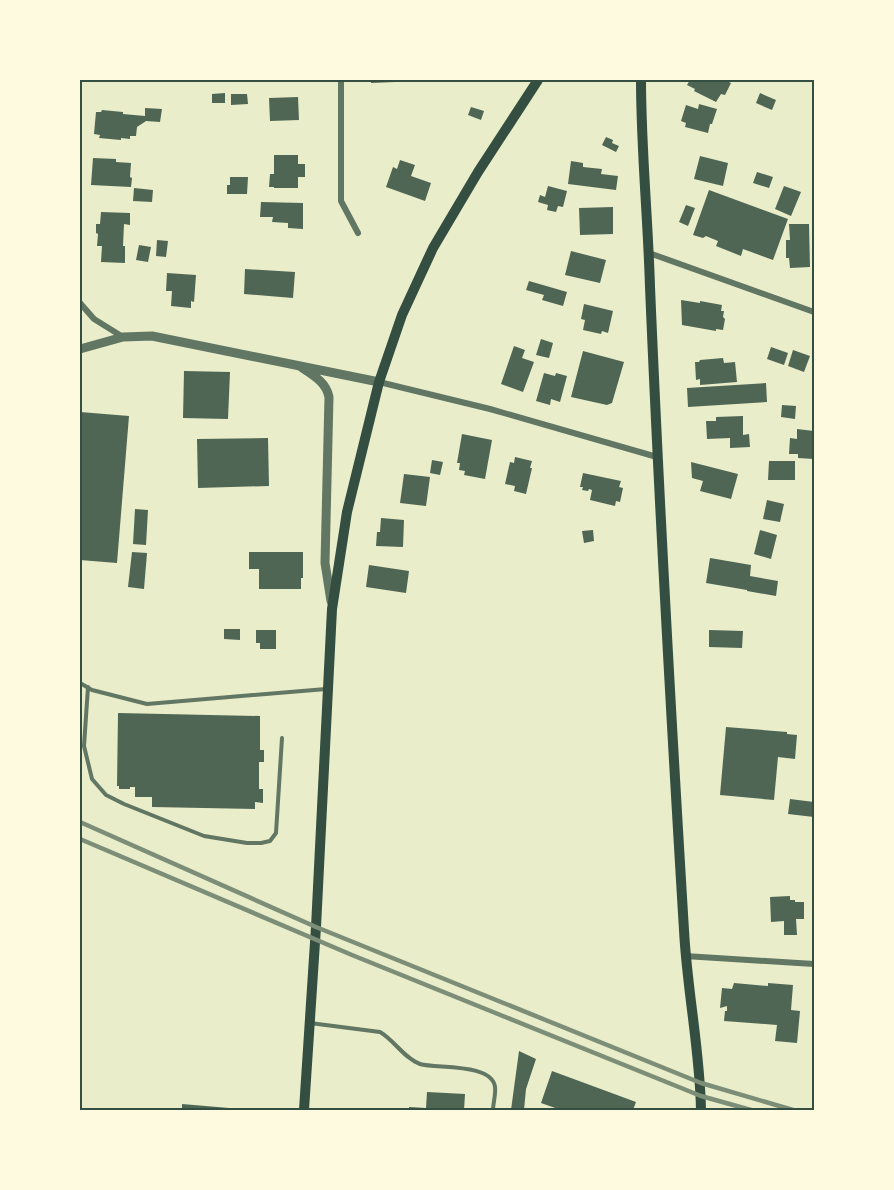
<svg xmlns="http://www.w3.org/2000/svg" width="894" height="1190" font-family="'Libre Baskerville',serif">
<rect width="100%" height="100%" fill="#e9edc9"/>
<path fill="#4f6655" d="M371 80H395V82L371 83Z
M690 80H727V81L731 83 725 95 721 94 716 102 694 91 695 89 687 85Z
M225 93V103H212V94Z
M760 93 776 100 772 110 756 103Z
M231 94H247L248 104 231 105Z
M298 97 299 120 270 121 269 98Z
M699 104 717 109 712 124H710L708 133 685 127 686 123 681 121 686 105 698 109Z
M471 107 484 111 481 120 468 115Z
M145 108 162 109 160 122 146 121 137 127 136 136H130V139L121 138V140L99 138 100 135 94 134 96 112H101L102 110 123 112V114L145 116Z
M606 137 613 140 612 143 619 146 616 152 602 145Z
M274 155H298V164H305V177H298V188H274V187H269L270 174H274Z
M700 156 728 163 723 186 694 179Z
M93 158 116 159V162L131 163 130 177 132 178 131 187 91 185Z
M400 160 415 165 411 176 431 183 425 201 386 187 393 167 397 169Z
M571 161 583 163V167L602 169 601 174 618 176 616 190 568 184Z
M757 172 773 177 769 188 753 183Z
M230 177H248L247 194H227V185H230Z
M548 186 567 191 563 207 558 206 556 212 547 210 548 205 538 202 540 195 545 197Z
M784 186 801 192 791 216 775 209Z
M134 188 153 190 152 202 133 201Z
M709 190 788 219 773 260 743 249 741 256 716 246 718 241 706 236 703 238 693 235Z
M261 202 303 203V229L288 228V223L272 222 273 217H260Z
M686 205 695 208 688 226 679 222Z
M613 207V234L580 235 579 208Z
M101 212 130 213V225L124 224 123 246H125V263L101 262 102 246H97L98 234 96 233V224H100Z
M789 224H809L810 267 790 268 789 258H786V240H790Z
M157 240 168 241 166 257 156 256Z
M139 245 151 247 148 262 136 260Z
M571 251 606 260 600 283 565 275Z
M245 269 295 272 293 298 244 294Z
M167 273 196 275 194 302 191 301V308L171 306 172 291H166Z
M529 281 567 292 563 306 542 300 544 295 526 290Z
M681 300 700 303V301L722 305 721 311H724L723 317 725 319 723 330 716 329V331L682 325Z
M584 304 613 311 608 333 602 331 601 334 583 330 585 320 581 319Z
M541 339 553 343 549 358 536 355Z
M514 346 525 350 522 358 534 362 523 392 501 384Z
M771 347 788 353 784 365 767 359Z
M793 350 810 356 804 372 788 366Z
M583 351 624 362 612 403 607 405 571 397Z
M723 358 724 363 735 362 737 382 700 385V379L696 380 695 362H699L700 360Z
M184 371 230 372 228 419 183 418Z
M544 373 555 376 556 373 567 376 560 402 551 399 550 405 536 401Z
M766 383 767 402 688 407 687 388Z
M782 405 796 406 795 419 781 417Z
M80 412 129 416 117 563 80 560Z
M743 416V435L749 434 750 447 730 448V438L707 439 706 421H716V417Z
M797 429 814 431V459L798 458V454H789L790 438 797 439Z
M462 434 492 440 485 479 464 475 465 471 459 470 460 463H457Z
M268 438 269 486 198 488 197 439Z
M515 457 532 461 530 468H532L526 494 514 491 515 486 505 484 510 462 514 463Z
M432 460 443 462 440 475 430 473Z
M769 461H795V480H768Z
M691 462 738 474 731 499 700 491 703 481 692 478Z
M583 473 621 481 619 487 623 488 620 502 616 501 615 506 590 500 592 490 589 489 588 491 582 490 583 487H580Z
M404 474 430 477 426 506 400 503Z
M767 500 784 504 780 522 763 519Z
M135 509 148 510 146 545 133 544Z
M381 518 404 520 403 547 376 546 377 532H380Z
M593 530 594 541 584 543 582 531Z
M760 530 777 535 771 559 754 554Z
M132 552 147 553 144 589 128 587Z
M249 552H303V578H301V589H259V569H249Z
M710 558 751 565 750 576 778 581 776 596 747 591V590L706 583Z
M369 565 409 571 406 593 366 587Z
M224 629H240V640L224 639Z
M256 630H276V649H260V643H256Z
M709 630 743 631 742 648 709 647Z
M118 713 260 716V750H264V762H259V789H263V803L255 802V809L152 807V797H135V787H130V789H119V786H117Z
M726 727 787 732V734L797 735 795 759 778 757 774 800 720 795Z
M790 799 814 802V817L788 814Z
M790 896V900H795V902H804V919H796L797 935H784V921L771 922 770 897Z
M734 983 768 986V983L793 985 791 1010 800 1011 797 1043 775 1041 777 1025 724 1021 725 1011H727V1006L720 1008 722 988 732 989Z
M519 1051 536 1059 526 1089 524 1110H511Z
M552 1071 636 1102 633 1110H561L541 1103Z
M427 1092 465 1094 464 1110H409V1107L426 1108Z
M182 1104 241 1109V1110H182Z"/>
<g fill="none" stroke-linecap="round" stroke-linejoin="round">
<path stroke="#617663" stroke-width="4" d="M80 683 92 690 147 704 326 689
M88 687 84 746 92 779 106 795 124 804 204 836 247 843H261L270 841 276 833 282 738
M310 1023 380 1032C394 1040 405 1059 420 1064 437 1069 492 1063 495 1087 496 1094 493 1104 493 1110"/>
<path stroke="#617663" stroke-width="6" d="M341 80V201L358 233
M649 253 814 312
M80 303 94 319 123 337
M379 382 490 409 657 457
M685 956 814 964"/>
<path stroke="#617663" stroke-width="9" d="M80 349 123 337 152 336 379 382
M301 367C313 375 326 382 329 397L325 563 331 601"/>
<path stroke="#344e41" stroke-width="10" d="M641 80C641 149 648 218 650 287 659 501 671 716 684 930 687 990 700 1050 701 1110
M304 1110 316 927 332 609 347 512 379 382 402 315 433 248 478 172 538 80"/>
<path stroke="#7c8e77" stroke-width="4.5" d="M80 822 316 927 701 1083 793 1110
M80 839 352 955 701 1096 751 1110"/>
</g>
<rect width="894" height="1190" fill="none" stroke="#fefae0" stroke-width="162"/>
<rect x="81" y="81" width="732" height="1028" fill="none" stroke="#344e41" stroke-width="2"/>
</svg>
